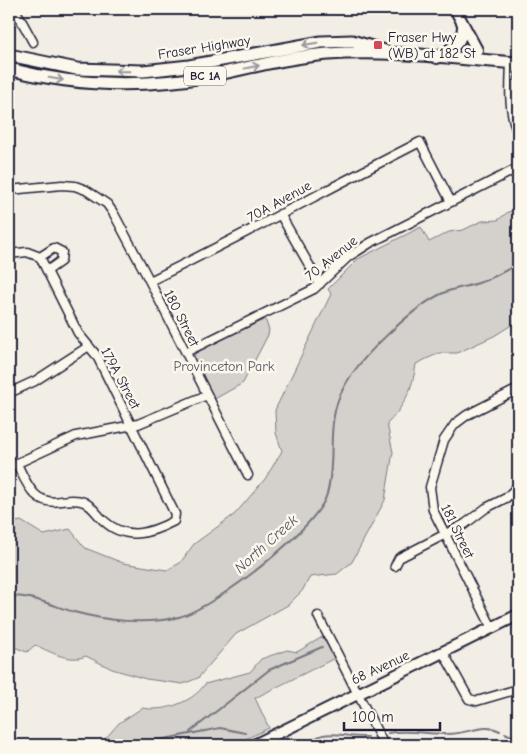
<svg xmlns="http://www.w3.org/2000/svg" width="527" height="754" font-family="'Comic Neue',sans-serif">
<rect width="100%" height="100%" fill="#f2eee5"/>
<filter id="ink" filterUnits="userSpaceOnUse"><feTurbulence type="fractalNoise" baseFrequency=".02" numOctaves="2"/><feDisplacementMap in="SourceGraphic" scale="10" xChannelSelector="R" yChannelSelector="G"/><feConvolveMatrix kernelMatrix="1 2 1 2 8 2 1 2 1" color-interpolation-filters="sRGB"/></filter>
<g filter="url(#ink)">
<path fill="#d4d1cc" stroke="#7b7a84" d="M518 209V321L494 336 457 353H439L416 364C413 388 404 407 387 424L393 452 385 500 352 562 337 574 310 577 302 591 288 605 236 634 198 678 183 684 146 679 112 669 86 656C69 663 51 652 35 645L27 652 9 645V523L21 521 44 535 70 529 85 548 123 563 167 570 180 563 194 544 235 514 265 479 282 451 276 433 275 410 331 294 328 289 358 259 421 227 429 242 449 232 463 230 482 221 498 220 508 212Z
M265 319 269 330 268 335 243 383 213 400 194 362 195 352Z
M324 636 335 658 255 698 269 728 233 745H112L105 739 119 723 142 708C164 712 192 703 205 684L250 672 261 659 287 650 297 652Z"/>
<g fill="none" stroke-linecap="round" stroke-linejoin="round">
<path stroke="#76747f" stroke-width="2" d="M9 596C31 595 53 606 74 612 107 621 146 625 179 617 214 608 318 528 327 494 337 458 324 423 344 387 359 358 412 308 441 294 453 288 468 287 481 282 494 278 506 270 518 264
M190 732 269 670 322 647
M388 733C411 728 435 737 458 733 473 731 487 724 500 731
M505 733 518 739
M294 740C310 748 309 739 323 735 336 732 353 738 367 737
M134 745 220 728 245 733"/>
<g stroke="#22223b" stroke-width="11">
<path id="street" d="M15 9 33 42
M511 62C510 88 508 110 518 134
M9 190 62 185 75 186 86 190 107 204 114 214 146 274 248 475
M280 214 320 284
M9 254 27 252 40 257
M40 257 54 248 62 252 61 261 47 271
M150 281C241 236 330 188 420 142L451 202
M186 352 314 289 348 257 370 243 518 168
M9 393 35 381 89 346
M17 464C27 484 34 506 61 501 69 500 77 499 84 502 92 506 97 514 103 520 126 542 151 533 174 521L175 514 97 356 78 333 40 257
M9 467 76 436 138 424 207 395
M395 566 399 558 465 524 486 508 506 498 518 486
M318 616 384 745
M492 628 433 510 430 487 444 440 455 424 467 415 518 389
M443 652 469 699 477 701 518 689"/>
</g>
<g stroke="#22223b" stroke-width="14">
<path id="secondary" d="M455 9 477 50
M437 58C451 49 463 43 463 26
M254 745 518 615"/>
</g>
<g stroke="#22223b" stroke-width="15">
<path id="primary" d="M9 55 77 69 143 71 189 66 321 42 352 41 385 51
M9 69C74 86 142 88 209 76 248 68 288 57 328 54 391 49 456 59 518 63"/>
</g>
<use href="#street" stroke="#fbf7ec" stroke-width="8"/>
<use href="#secondary" stroke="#fbf7ec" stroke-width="10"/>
<use href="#primary" stroke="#fbf7ec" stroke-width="11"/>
</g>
<defs><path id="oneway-shaft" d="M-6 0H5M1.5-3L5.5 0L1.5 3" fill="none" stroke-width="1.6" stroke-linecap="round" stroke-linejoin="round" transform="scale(1.25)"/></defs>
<g stroke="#99979c">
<use href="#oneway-shaft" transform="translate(310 44) rotate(171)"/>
<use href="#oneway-shaft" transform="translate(252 67) rotate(-11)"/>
<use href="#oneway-shaft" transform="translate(123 71) rotate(-179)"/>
<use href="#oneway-shaft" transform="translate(56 79) rotate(10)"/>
</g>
</g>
<rect fill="#d1495b" stroke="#fbf7ec" stroke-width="2" x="373" y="40" width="10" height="10" rx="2.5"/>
<g text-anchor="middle" stroke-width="5" stroke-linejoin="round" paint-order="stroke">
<rect fill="#fbf7ec" stroke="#636270" stroke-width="1" x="184" y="66.5" width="42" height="19" rx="4"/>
<g font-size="12" font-weight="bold" fill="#22223b">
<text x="205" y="80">BC 1A</text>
</g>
<g font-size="14" fill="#22223b" stroke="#fbf7ec" text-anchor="start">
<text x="388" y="42">Fraser Hwy<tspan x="388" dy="16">(WB) at 182 St</tspan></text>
</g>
<g font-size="14" fill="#22223b" stroke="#fbf7ec">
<text transform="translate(204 47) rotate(-9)" y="5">Fraser Highway</text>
<text transform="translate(279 201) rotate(-29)" y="5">70A Avenue</text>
<text transform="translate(331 258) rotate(-39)" y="5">70 Avenue</text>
<text transform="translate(182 318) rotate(63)" y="5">180 Street</text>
<text transform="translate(121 378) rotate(62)" y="5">179A Street</text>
<text transform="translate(458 531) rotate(64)" y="5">181 Street</text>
<text transform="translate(380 667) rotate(-25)" y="5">68 Avenue</text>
</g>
<g font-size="14" fill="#575766" stroke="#fbf7ec">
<text x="224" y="371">Provinceton Park</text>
</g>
<g font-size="15" font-style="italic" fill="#535263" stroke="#fbf7ec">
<text transform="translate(266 544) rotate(-42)" y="5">North Creek</text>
</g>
</g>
<rect width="527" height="754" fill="none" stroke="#fbf7ec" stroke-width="30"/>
<rect x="15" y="15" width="497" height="724" fill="none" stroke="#22223b" stroke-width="2" filter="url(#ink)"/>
<path d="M344 722v8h96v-8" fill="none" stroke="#22223b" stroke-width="2.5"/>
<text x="352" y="722" font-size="15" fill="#22223b" stroke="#fbf7ec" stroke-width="4" paint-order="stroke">100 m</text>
</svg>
